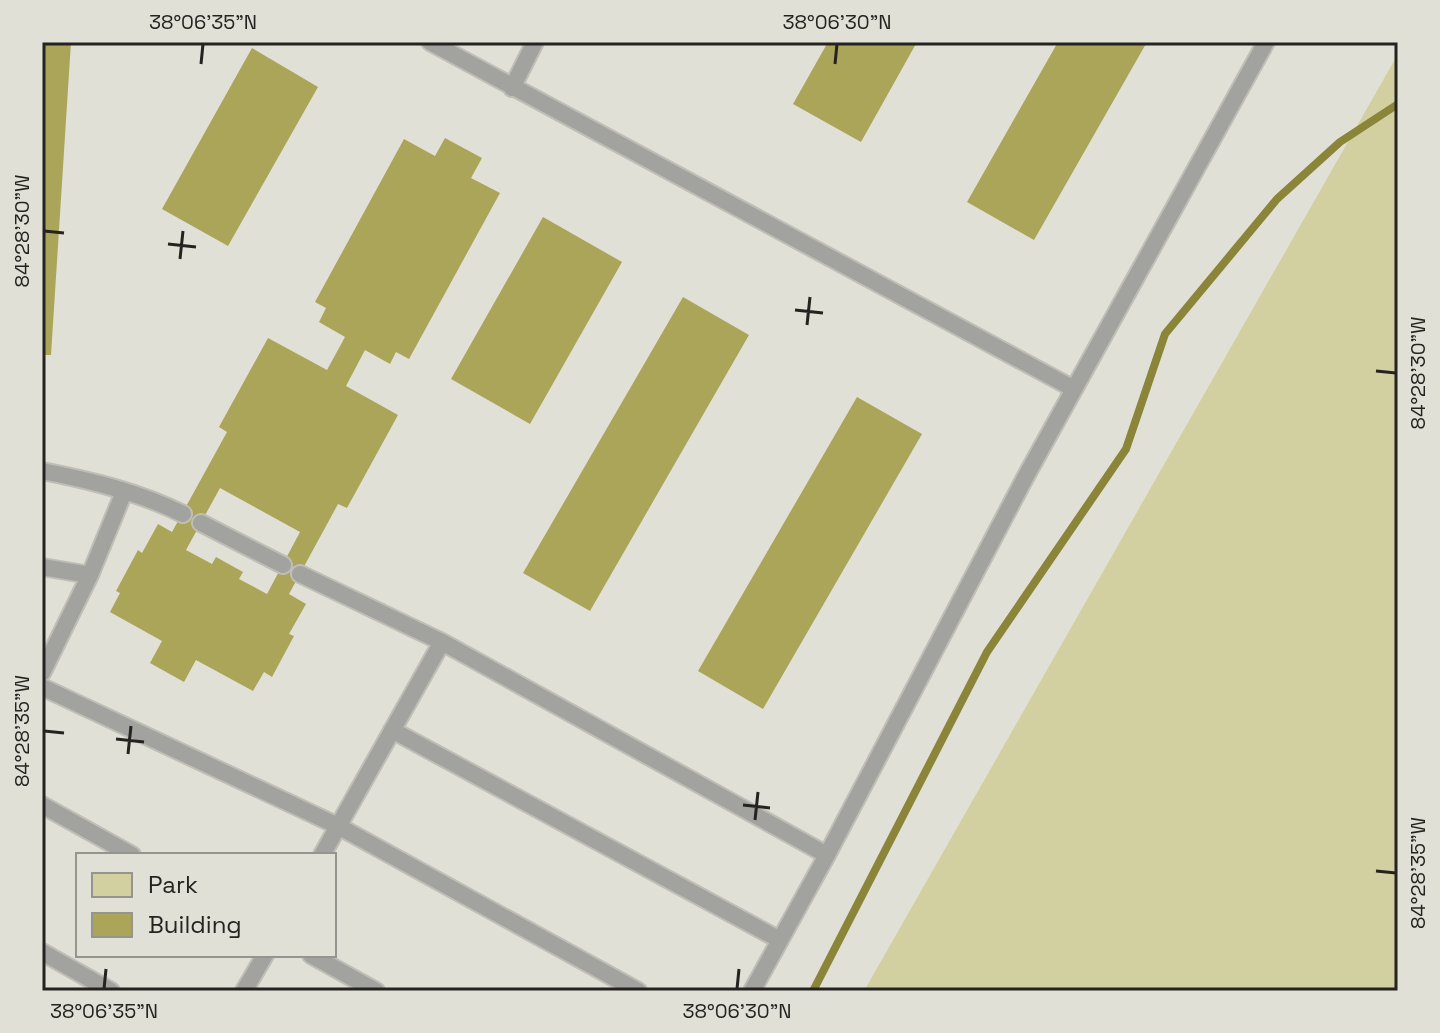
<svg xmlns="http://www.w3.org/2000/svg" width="1440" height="1033" font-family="'Space Grotesk',sans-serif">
<rect width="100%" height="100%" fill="#e1e0d7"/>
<path fill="#d2d0a0" d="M1398 54V991H864Z"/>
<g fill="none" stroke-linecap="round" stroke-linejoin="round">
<path stroke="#8b8539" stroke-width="8" d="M813 991 987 652 1126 449 1165 334 1277 199 1340 142 1398 104"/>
</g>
<path fill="#aaa559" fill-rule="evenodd" d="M42 42H71L51 355H42Z
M828 42H917L861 142 793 104Z
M1058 42H1147L1034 240 967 202Z
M252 48 318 87 228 246 162 209Z
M445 138 482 158 471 178 500 193 409 359 396 352 390 364 365 350 346 386 398 415 347 508 338 504 289 594 306 604 289 634 294 636 272 677 264 672 253 691 196 660 184 682 150 663 162 641 110 612 120 593 116 591 138 550 142 553 158 524 172 532 227 432 219 427 268 338 327 370 345 337 319 322 326 308 315 302 404 139 435 156ZM220 488 300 532 267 594 239 579 243 572 216 557 212 564 186 550Z
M543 217 622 262 530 424 451 379Z
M683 297 749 335 590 611 523 573Z
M857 397 922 434 763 709 698 671Z"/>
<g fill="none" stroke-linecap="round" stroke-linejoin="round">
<g stroke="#bfbeb6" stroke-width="20">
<path id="service" d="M430 42 1074 389
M512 88 535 42
M42 471C89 480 139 492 183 514
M201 523 283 565
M42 567 90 575
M300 574 442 642 827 855
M42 673 90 575 124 492
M42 687 338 826 638 991
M392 730 780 940
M42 805 132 855
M322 855 442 642
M42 952 111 991
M311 955 376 991
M244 991 265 955
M752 991 827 855 1026 476 1266 42"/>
</g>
<use href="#service" stroke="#a2a29f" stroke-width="16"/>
</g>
<path fill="none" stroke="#242320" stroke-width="3" d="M201 64 203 44M835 64 837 44M44 231 64 233M168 244 196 247M180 259 183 231M795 310 823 313M807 325 810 297M1376 371 1396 373M44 731 64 733M116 739 144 742M128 754 131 726M743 805 770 808M755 820 758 792M1376 871 1396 873M104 989 106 969M737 989 739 969"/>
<rect width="1440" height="1033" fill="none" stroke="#e1e0d7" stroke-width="88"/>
<rect x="76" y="853" width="260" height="104" fill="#e1e0d7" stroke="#95948e" stroke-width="2"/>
<rect x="92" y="873" width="40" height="24" fill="#d2d0a0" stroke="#95948e" stroke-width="2"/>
<text x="148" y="893" font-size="24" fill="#242320">Park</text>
<rect x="92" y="913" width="40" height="24" fill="#aaa559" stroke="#95948e" stroke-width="2"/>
<text x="148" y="933" font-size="24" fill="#242320">Building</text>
<rect x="44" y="44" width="1352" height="945" fill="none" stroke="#242320" stroke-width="3"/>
<g font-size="20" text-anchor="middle" fill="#242320">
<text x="203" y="29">38°06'35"N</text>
<text x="837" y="29">38°06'30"N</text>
<text transform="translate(22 231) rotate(-90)" y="7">84°28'30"W</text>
<text transform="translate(1418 373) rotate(-90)" y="7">84°28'30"W</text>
<text transform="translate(22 731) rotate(-90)" y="7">84°28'35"W</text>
<text transform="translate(1418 873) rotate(-90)" y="7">84°28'35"W</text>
<text x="104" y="1018">38°06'35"N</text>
<text x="737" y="1018">38°06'30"N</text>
</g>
</svg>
